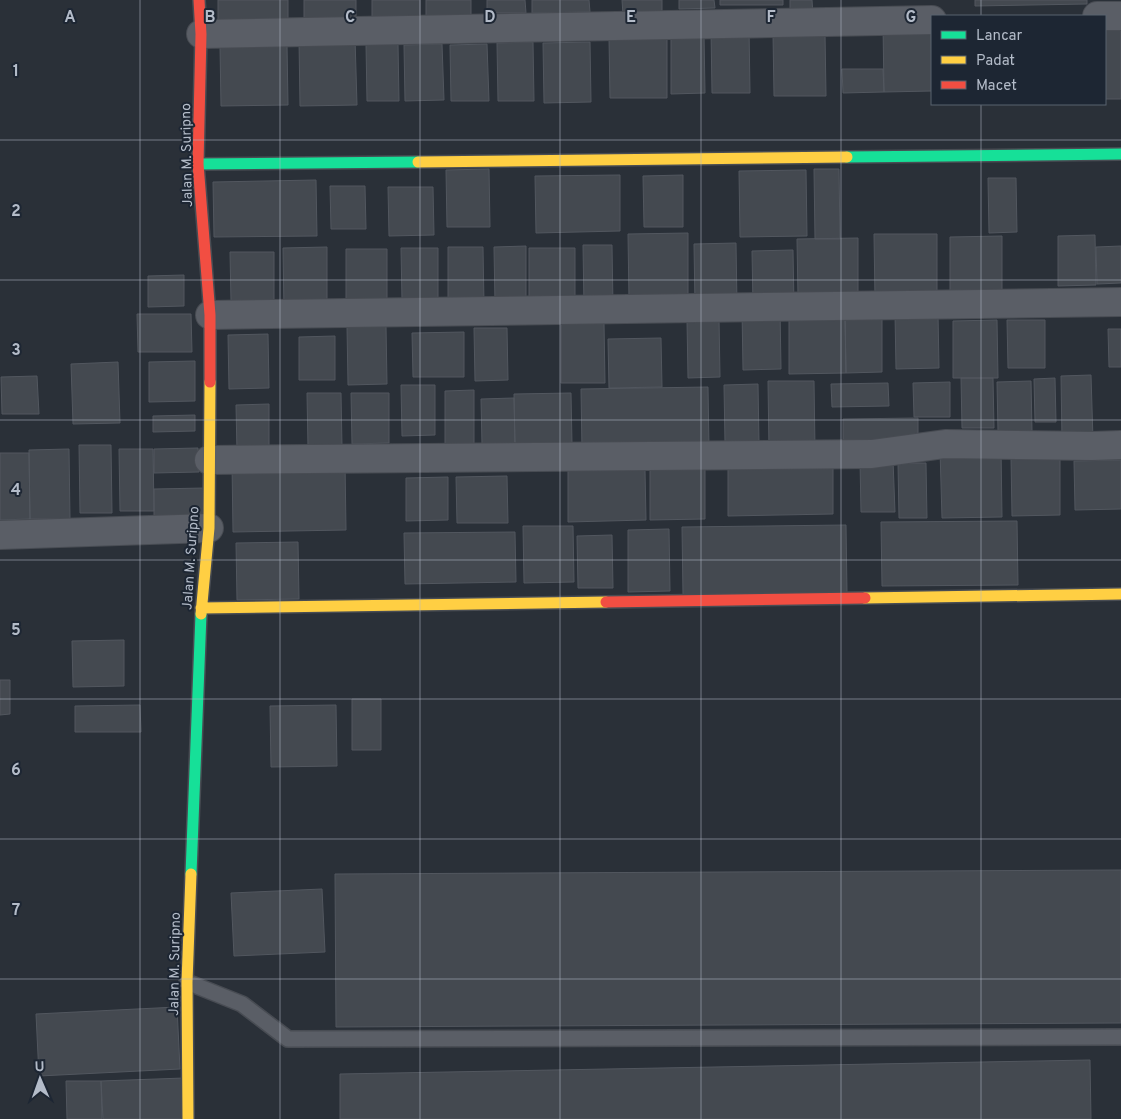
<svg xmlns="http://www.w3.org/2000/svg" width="1121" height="1119" font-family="Overpass,sans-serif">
<rect width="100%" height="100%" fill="#2a3038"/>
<path fill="#444950" stroke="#52575f" d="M218 0H288V22L218 23Z
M304 0H356V25L304 26Z
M372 0H420V23L372 24Z
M426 0H471V21L426 22Z
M487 0H525L526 13H487Z
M532 0H589L590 12 532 13Z
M622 0H662V15H623Z
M679 0H714L715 8 679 9Z
M720 0H783V5H720Z
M790 0H812L813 15H790Z
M975 0H1087V4L975 6Z
M931 24 932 91 884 92 883 25Z
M1121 27V99H1105V28Z
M749 29 750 93H712L711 30Z
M825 33 826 96H774L773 34Z
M704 34 705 93 671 94V35Z
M667 37V98H610L609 38Z
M355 38 357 105 300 106 299 40Z
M533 42 534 101H498L497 43Z
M590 42 591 102 544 103 543 43Z
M366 44H398L399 101H367Z
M442 44 444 100 405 101 404 45Z
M487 44 489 101H451L450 45Z
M287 45 288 105 221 106 220 46Z
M842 69H883L884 92 843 93Z
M489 169 490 227H447L446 170Z
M814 169H839L840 239H815Z
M806 170 807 236 740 237 739 171Z
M620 175V231L536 233 535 176Z
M683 175V227H644L643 176Z
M988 178H1016L1017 232 989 233Z
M316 180 317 236 214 237 213 182Z
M330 186H365L366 229H331Z
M388 187H433L434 235 389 236Z
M688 233V299L629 300 628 234Z
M874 234H937V298L875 299Z
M1095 235 1096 285 1058 286V236Z
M1002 236V297L950 298V237Z
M858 238V296L798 297 797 239Z
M736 243 737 304 695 305 694 244Z
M583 245H612L613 306 584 307Z
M526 246V304H495L494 247Z
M1121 246V283L1097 284 1096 247Z
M327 247V311H284L283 248Z
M448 247H483L484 304 448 305Z
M401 248H438V300L402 301Z
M529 248H575V298L529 299Z
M346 249H387V309H346Z
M793 250 794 305H753L752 251Z
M230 252H274V301H231Z
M184 275V306L148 307V276Z
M742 310H780L781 369 743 370Z
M137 314H191L192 352H138Z
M895 314H938L939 368 896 369Z
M845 315 846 373 789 374V316Z
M845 316H882V372L846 373Z
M719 319 720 377 688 378 687 320Z
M997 320 998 378H953V321Z
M1007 320H1045V368H1008Z
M561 323H604L605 383H561Z
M347 326H386L387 384 348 385Z
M474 328H507L508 380 475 381Z
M1108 329H1121V367H1109Z
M464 332V377H413L412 333Z
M268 334 269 388 229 389 228 335Z
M335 336V380H299V337Z
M661 338 662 387 609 388 608 339Z
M195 361V401L149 402V362Z
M118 362 120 423 73 424 71 364Z
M1091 375 1093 440H1062L1061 376Z
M37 376 39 414H2L1 377Z
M961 378H993L994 428H962Z
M1055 378 1056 422H1035L1034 379Z
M768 381H814L815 449 769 450Z
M1031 381 1032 431 998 432 997 382Z
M950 382V417H914L913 383Z
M888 383 889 406 832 407 831 384Z
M758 384 759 443H725L724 385Z
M401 385H435V435L402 436Z
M708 387 709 448 582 450 581 389Z
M474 390V445H445V391Z
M307 393H341L342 447 308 448Z
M351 393H389V443L352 444Z
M571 393 572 444 515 445 514 394Z
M514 398 515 445H482L481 399Z
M269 404V452H237L236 405Z
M195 415V431L153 432V416Z
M918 418V444L843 445V419Z
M79 445H111L112 513H80Z
M198 448 199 472 154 473V449Z
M1001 448 1002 517 942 518 940 450Z
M69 449 70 519H30L29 450Z
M119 449H153L154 511H120Z
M0 453H29L30 519 0 520Z
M1011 457H1060V515L1012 516Z
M833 459V514L728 516V461Z
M893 460 895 512H861L860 461Z
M1121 460V509L1075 510 1074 461Z
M345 462 346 530 233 532 232 464Z
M898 463H926L927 518H899Z
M705 465V519L650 520V466Z
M568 470H645L646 520 568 522Z
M507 476 508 523H457L456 477Z
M448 477V520L406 521V478Z
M205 488 206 524 154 525V489Z
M1017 521 1018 585 882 586 881 522Z
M846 525 847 593 683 595 682 527Z
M523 526H573L574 582 524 583Z
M669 529 670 591 628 592V530Z
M515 532 516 582 405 584 404 533Z
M612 535 613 588H578L577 536Z
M298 542 299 599 237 600 236 543Z
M124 640V686L73 687 72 641Z
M0 680H10V714L0 715Z
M352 699H381V750H352Z
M140 705 141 732H75V706Z
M336 705 337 766 271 767 270 706Z
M1121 870V1023L336 1027 335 874Z
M322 889 325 952 234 956 231 893Z
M177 1007 180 1069 39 1076 36 1014Z
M1090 1060 1091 1119H340V1074Z
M184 1078 185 1119H103L101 1081Z
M66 1081H101L102 1119H67Z"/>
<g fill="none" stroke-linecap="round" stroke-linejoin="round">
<g stroke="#484c53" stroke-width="18">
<path id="lane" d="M187 982 242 1004 288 1039 1121 1037"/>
</g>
<g stroke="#484c53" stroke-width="30">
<path id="street" d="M1097 16H1121
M201 34 932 20
M210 315 1121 302
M209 460 872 454 945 444 1092 446 1121 445
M0 535 209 528"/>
</g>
<g stroke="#484c53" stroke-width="14">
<path id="fast" d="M847 157 1121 154
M198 164 418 162
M191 874 201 614"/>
</g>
<g stroke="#484c53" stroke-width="14">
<path id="slow" d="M418 162 847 157
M865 598 1121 594
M201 608 606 602
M201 614 209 528 210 382
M188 1119 187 982 191 874"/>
</g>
<g stroke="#484c53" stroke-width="14">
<path id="jam" d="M199 0 201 34 198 164 210 315V382
M606 602 865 598"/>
</g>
<use href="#lane" stroke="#5a5e66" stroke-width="15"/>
<use href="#street" stroke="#5a5e66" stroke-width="28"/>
<use href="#fast" stroke="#16e098" stroke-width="11"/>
<use href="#slow" stroke="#ffcf43" stroke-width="11"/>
<use href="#jam" stroke="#f24e42" stroke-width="11"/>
</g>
<path fill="none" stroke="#b4bcc9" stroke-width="1" stroke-opacity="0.55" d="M140 0V1119M280 0V1119M420 0V1119M560 0V1119M701 0V1119M841 0V1119M981 0V16M981 104V1119M0 140H1121M0 280H1121M0 420H1121M0 560H1121M0 699H1121M0 839H1121M0 979H1121"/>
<g text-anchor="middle" stroke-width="4" stroke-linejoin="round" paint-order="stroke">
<g font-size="14" fill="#b4bcc9" stroke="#1d2633">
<text transform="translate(186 155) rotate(-91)" y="5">Jalan M. Suripno</text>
<text transform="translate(190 558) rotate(-86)" y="5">Jalan M. Suripno</text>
<text transform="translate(174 964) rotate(-89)" y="5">Jalan M. Suripno</text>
</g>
</g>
<g font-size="16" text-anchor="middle" font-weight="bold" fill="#b4bcc9" stroke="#1d2633" stroke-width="4" stroke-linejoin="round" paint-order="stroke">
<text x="70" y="22">A</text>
<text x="210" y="22">B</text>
<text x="350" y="22">C</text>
<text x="490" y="22">D</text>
<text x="631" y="22">E</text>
<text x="771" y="22">F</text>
<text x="911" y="22">G</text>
<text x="16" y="76">1</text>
<text x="16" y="216">2</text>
<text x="16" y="355">3</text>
<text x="16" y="495">4</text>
<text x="16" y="635">5</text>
<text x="16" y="775">6</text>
<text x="16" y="915">7</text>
</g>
<rect x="931" y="15" width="175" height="90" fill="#1d2633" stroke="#59626f"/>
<rect x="941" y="31" width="25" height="8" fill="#16e098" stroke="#59626f"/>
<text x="976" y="40" font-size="15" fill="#b4bcc9">Lancar</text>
<rect x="941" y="56" width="25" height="8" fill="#ffcf43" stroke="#59626f"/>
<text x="976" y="65" font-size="15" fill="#b4bcc9">Padat</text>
<rect x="941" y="81" width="25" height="8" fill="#f24e42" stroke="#59626f"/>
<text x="976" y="90" font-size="15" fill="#b4bcc9">Macet</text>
<g transform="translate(40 1079) rotate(358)" stroke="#1d2633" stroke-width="4" paint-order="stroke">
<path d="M0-4L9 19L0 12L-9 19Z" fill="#b4bcc9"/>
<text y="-8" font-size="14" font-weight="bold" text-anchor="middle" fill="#b4bcc9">U</text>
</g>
</svg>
